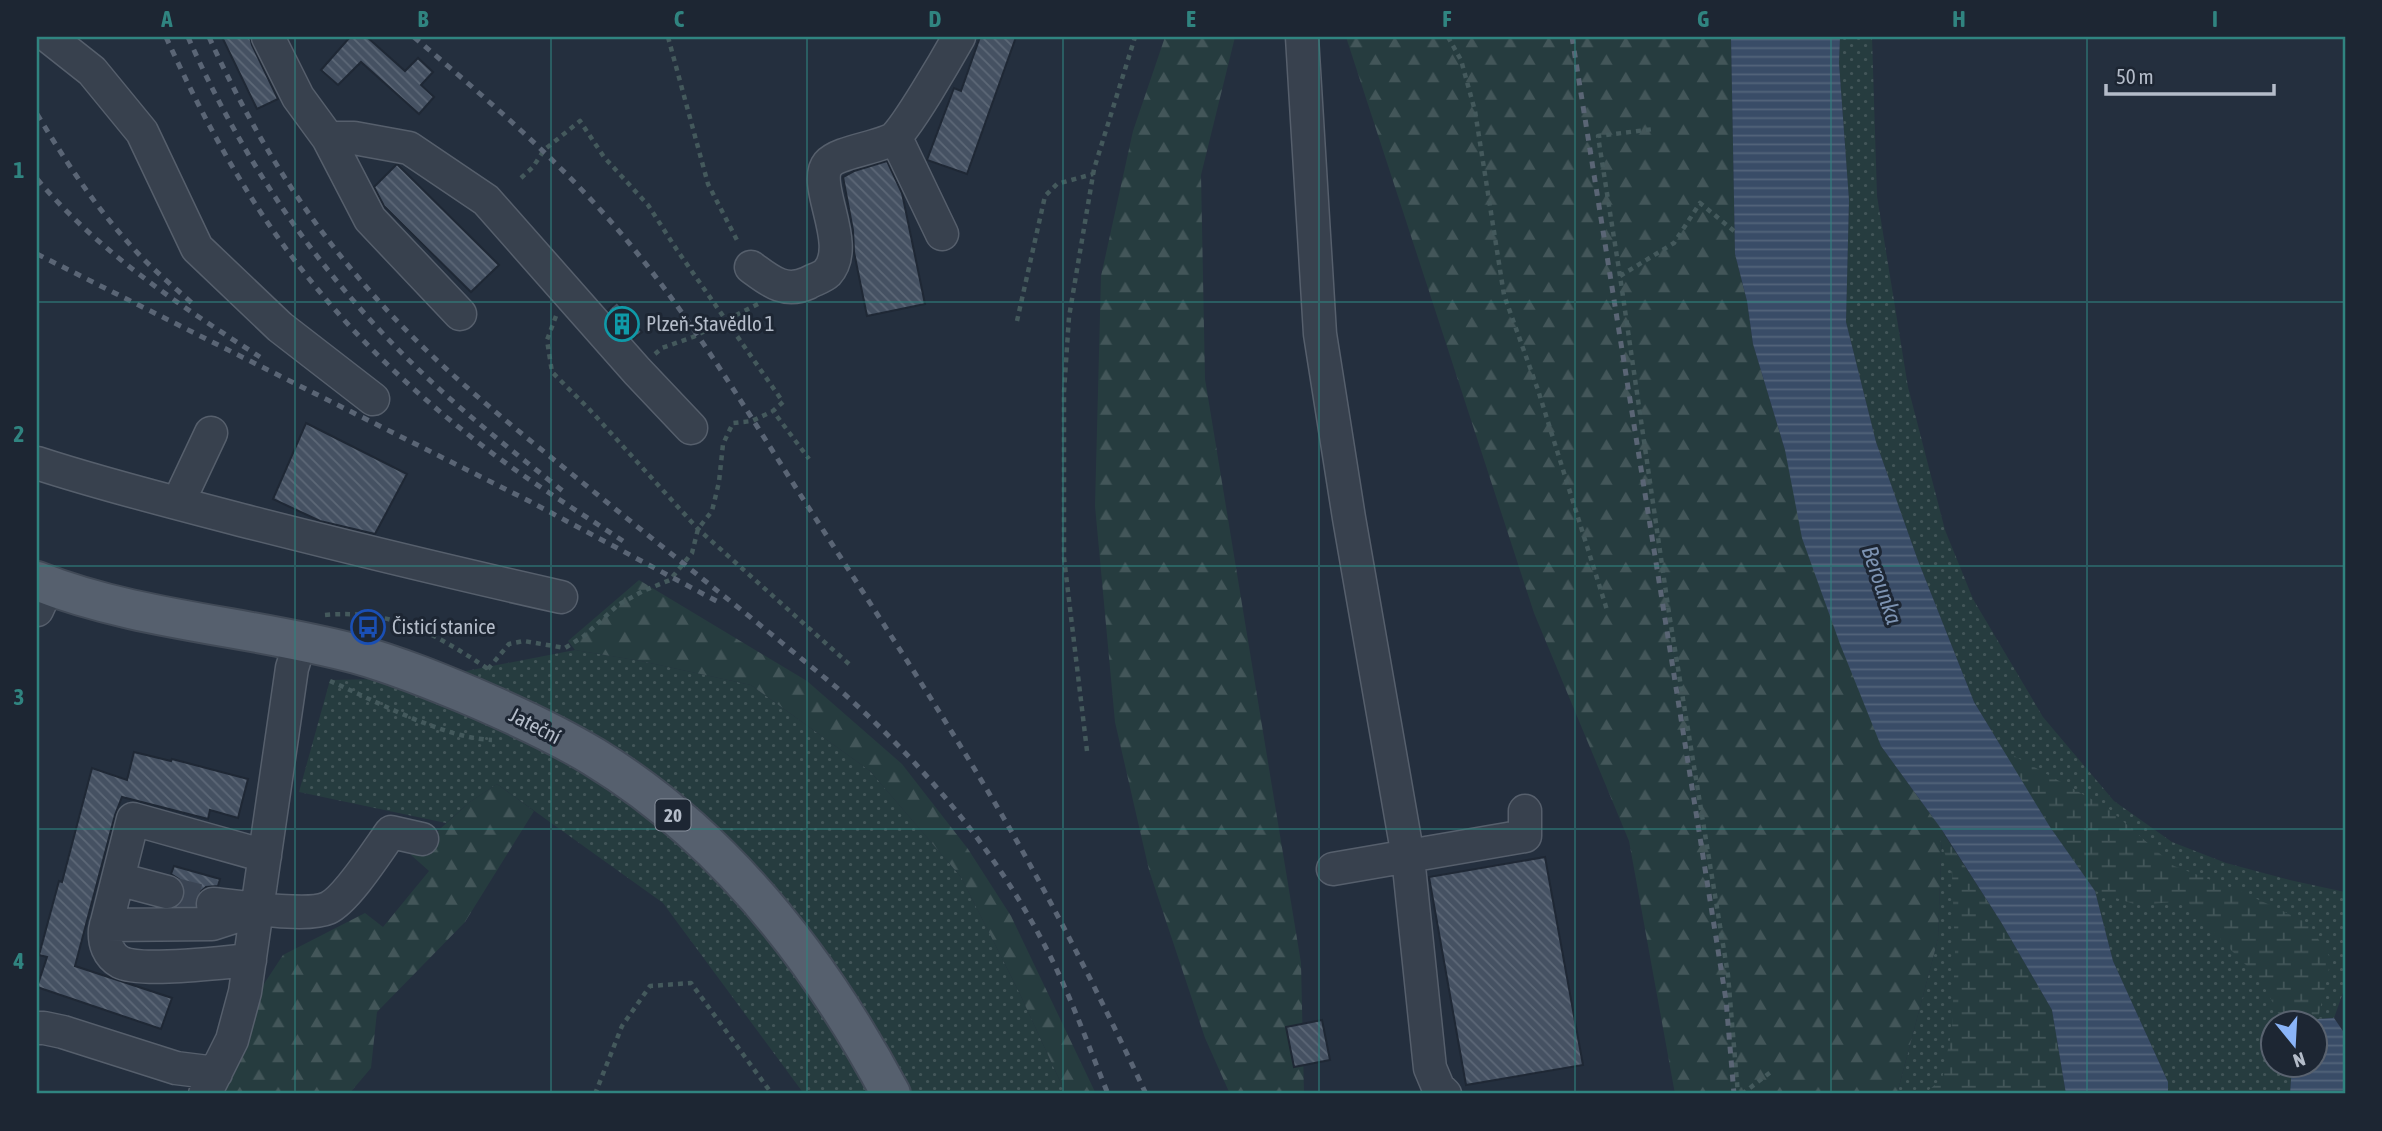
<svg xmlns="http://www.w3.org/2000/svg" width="2382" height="1131" font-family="'Asap Condensed',sans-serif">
<defs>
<pattern id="grass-dots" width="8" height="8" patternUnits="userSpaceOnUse" patternTransform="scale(1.75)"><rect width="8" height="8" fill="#263c3f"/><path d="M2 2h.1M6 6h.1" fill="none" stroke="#435659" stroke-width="1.8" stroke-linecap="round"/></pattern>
<pattern id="forest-firs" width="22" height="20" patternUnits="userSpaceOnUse" patternTransform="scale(1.75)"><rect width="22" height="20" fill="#263c3f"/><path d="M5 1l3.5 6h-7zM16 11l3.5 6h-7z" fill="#435659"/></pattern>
<pattern id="wetland-marsh" width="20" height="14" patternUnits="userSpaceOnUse" patternTransform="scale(1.75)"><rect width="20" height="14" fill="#263c3f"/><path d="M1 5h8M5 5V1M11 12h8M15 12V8" fill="none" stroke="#435659"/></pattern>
<pattern id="water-rules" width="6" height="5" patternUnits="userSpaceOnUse" patternTransform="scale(1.75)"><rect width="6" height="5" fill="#394c67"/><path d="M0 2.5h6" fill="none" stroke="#53647b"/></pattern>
<pattern id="building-back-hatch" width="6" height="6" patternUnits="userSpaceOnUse" patternTransform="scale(1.75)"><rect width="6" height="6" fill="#455162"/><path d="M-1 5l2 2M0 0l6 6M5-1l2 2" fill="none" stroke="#5d6877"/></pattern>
</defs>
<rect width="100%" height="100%" fill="#242f3e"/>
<path fill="url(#grass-dots)" d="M1840 37H1872L1877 196 1908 387 1945 530 1973 599 2043 717 2114 801 2172 842 2226 863 2294 881 2345 892V987L2334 1018 2318 1019 2314 1022 2274 1023V1064L2292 1065 2290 1094H2168V1082L2113 961 2095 891 2050 827 1974 702 1917 558 1876 442 1846 322 1849 200 1839 63Z
M575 650 641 661 751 685 870 771 961 877 1019 992 1066 1094H804L663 903 497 784 470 802 446 823 299 792 330 680 430 678Z
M1942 830 2066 1094H1897L1938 939Z"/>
<path fill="url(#forest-firs)" d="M1165 37H1235L1201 175 1205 379 1301 963 1304 1094H1230L1205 1038 1149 870 1115 722 1095 506 1101 276 1133 131Z
M1346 37H1731L1735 254 1747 301 1753 344 1785 450 1881 746 1942 830 1938 939 1897 1094H1675L1629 841 1534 613Z
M639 580 807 681 902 764 968 849 1011 916 1096 1094H1066L1019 992 961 877 870 771 751 685 641 661 575 650 568 641Z
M497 784 534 811 465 922 377 1012 371 1068 349 1094H182L232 1068 252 1002 283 955 365 913 383 927 429 871 411 855 470 802Z"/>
<path fill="url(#wetland-marsh)" d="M2002 749 2109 809 2174 866 2240 891 2308 923 2331 959 2318 1019 2314 1022H2283L2260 979 2224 943 2187 901 2137 905 2095 891 2050 827Z
M1931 814 2001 922 2052 1010 2066 1094H1924L1942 1079 1952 1029 1955 951 1952 874Z"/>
<path fill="url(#water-rules)" d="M1731 37H1840L1839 63 1849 200 1846 322 1876 442 1917 558 1974 702 2050 827 2095 891 2113 961 2168 1082V1094H2066L2052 1010 2001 922 1942 830 1881 746 1840 644 1802 538 1785 450 1753 344 1747 301 1735 254Z
M2334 1018 2345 1034V1094H2290L2292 1065 2316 1064 2314 1022 2318 1019Z"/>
<path fill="url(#building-back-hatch)" stroke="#1f2835" stroke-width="2" d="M222 37H250L252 45 278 99 257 109Z
M350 37H367L405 71 418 58 433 72 421 85 434 97 419 114 361 62 338 85 321 70Z
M980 37H1016L967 174 927 160 954 88 961 91Z
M887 161 902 193 925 304 867 316 854 252 853 230 843 177 854 171Z
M397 164 499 265 471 292 384 206 374 187Z
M617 302 642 332 633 339 608 310Z
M306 423 407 474 375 534 320 521 273 499Z
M134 752 171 761 172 759 248 779 238 818 210 810 208 819 122 797 115 815 75 966 172 998 161 1029 37 987 47 957 39 955 59 881 62 882 92 768 127 780Z
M1545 857 1583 1065 1466 1085 1429 877Z
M174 866 220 879 218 886 206 887 199 893 195 906 180 905 185 897V888L180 880 171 874Z
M1322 1020 1330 1060 1294 1067 1286 1027Z"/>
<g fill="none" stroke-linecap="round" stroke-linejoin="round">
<path stroke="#3a4453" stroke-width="32" stroke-dasharray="32 16" stroke-linecap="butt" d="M167 892 213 904"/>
<g stroke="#565f6c" stroke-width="35">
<path id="minor" d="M49 37 92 71 142 132 197 248 280 327 373 399
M268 37 298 97 328 138 370 219 460 314
M1302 37 1320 334 1349 518 1408 857 1430 1068 1438 1087 1445 1094
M328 138H354L409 148 486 200 637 371 691 428
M896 138 942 234
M751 267C769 280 784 294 808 283 813 280 823 277 827 273 853 245 811 185 828 164 838 152 877 148 893 139 904 133 950 53 959 37
M37 463C104 485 173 502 241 520 347 547 454 573 561 597
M178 503 211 433
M37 610 48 586
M1333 869 1525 836V811
M118 879 167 892
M213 904C239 906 306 918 328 908 347 899 378 850 391 832L422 839
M106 925 212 924 243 914
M250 960C223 962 141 973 120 962 108 955 104 943 105 930L133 819 265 856
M37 1028H44L63 1032 176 1068 216 1073
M205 1094 232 1040 245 992 292 668 300 642"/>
</g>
<g stroke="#414a57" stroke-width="42">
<path id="major" d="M37 581C138 621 252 626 356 654 399 666 440 683 480 700 519 717 558 735 594 757 725 837 820 961 891 1094"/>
</g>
<path stroke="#44595c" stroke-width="4.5" stroke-dasharray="5 5" stroke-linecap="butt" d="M668 37 708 184 739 244
M1448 37 1461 60 1475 111 1504 295 1538 390 1607 610
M521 178 533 167 544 150 580 121 604 157 648 205 677 250 783 402 773 411 809 459
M1734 231 1700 203 1674 243 1620 276 1669 613 1728 975 1738 1094
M1620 276 1598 136 1654 129
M556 316 547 340 552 372 590 410 698 529 849 664
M1017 321 1045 196 1057 184 1093 174
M655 354 662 348 693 337 760 303
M325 615C391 609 435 633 488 669
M488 669 509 644 524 641 565 648 584 636 618 605 643 591 670 580 692 553 698 529 712 511 719 482 723 444 733 423 752 421 773 411
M330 681C376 701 443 738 492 740
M1087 751 1064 558V392L1069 317 1094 169 1135 37
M595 1094 622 1026 650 986 691 983 772 1094
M1742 1094 1772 1071"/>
<use href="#minor" stroke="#38414e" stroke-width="32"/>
<use href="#major" stroke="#56606e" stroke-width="38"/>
<path stroke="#5a6575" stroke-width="5" stroke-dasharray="7 7" stroke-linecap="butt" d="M166 37C206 125 253 211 315 286 361 343 417 395 475 440 522 477 573 508 623 541
M188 37C243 161 319 274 417 368 463 413 514 452 564 492
M209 37C249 125 299 209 363 283 426 358 502 418 578 479 666 550 755 620 842 692 924 765 995 849 1046 948 1070 994 1088 1045 1108 1094
M414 37C483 96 553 155 613 224 691 314 751 419 816 519 880 619 946 719 1006 822 1057 911 1103 1002 1146 1094
M1572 37 1726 1000 1734 1094
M37 114C66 162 96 208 134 249 152 269 173 286 193 304
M37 179C100 253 179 305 260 357
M37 254 529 501 722 604"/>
</g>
<path fill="none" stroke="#308480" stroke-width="2" stroke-opacity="0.55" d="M295 37V1094M551 37V1094M807 37V1094M1063 37V1094M1319 37V1094M1575 37V1094M1831 37V1094M2087 37V1094M37 302H2345M37 566H2345M37 829H2345"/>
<defs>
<g id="building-ring" transform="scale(1.75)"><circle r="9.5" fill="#1d2633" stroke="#0f9aa8" stroke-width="1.5"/><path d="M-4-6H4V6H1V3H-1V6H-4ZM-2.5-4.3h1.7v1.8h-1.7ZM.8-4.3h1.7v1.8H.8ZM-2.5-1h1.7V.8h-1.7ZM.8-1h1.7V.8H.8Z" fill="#0f9aa8"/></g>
<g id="bus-ring" transform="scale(1.75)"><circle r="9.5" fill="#1d2633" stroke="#1a4fb4" stroke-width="1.5"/><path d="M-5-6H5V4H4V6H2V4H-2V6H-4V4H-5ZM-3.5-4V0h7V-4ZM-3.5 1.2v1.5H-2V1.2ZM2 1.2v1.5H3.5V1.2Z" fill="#1a4fb4"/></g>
</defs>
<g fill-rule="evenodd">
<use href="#building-ring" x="622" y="324"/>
<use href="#bus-ring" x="368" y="627"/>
</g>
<g text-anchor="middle" stroke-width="6" stroke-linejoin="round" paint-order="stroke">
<rect fill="#1d2633" stroke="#878f9c" stroke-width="2" x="655.5" y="799.5" width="35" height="31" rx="5"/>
<g font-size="19" font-weight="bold" fill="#b4bcc9">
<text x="673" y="822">20</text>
</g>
<g font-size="21" fill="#b4bcc9" stroke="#1d2633" text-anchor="start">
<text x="646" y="331">Plzeň-Stavědlo 1</text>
<text x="392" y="634">Čisticí stanice</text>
</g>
<g font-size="21" fill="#b4bcc9" stroke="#1d2633">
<text transform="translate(535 726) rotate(27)" y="7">Jateční</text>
</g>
<g font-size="23" font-style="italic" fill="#7c92b1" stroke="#1d2633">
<text transform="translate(1882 585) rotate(71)" y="8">Berounka</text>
</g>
</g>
<rect width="2382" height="1131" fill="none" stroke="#1d2633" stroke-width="77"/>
<g transform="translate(2294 1044) rotate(162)"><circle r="33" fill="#1d2633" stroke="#59626f" stroke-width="2"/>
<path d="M0-5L12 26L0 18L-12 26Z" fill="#8ab4f8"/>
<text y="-10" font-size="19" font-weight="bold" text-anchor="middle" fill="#b4bcc9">N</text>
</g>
<path d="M2106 84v10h168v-10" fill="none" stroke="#b4bcc9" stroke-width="3.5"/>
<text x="2116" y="84" font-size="21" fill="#b4bcc9" stroke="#1d2633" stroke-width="5" paint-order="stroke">50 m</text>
<rect x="38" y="38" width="2306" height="1054" fill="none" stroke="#308480" stroke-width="2.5"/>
<g font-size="23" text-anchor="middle" font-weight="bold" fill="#308480">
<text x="167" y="27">A</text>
<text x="423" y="27">B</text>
<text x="679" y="27">C</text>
<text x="935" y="27">D</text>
<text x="1191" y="27">E</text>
<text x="1447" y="27">F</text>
<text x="1703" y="27">G</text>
<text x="1959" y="27">H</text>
<text x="2215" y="27">I</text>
<text x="19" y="178">1</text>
<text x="19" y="442">2</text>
<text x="19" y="705">3</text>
<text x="19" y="969">4</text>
</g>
</svg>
